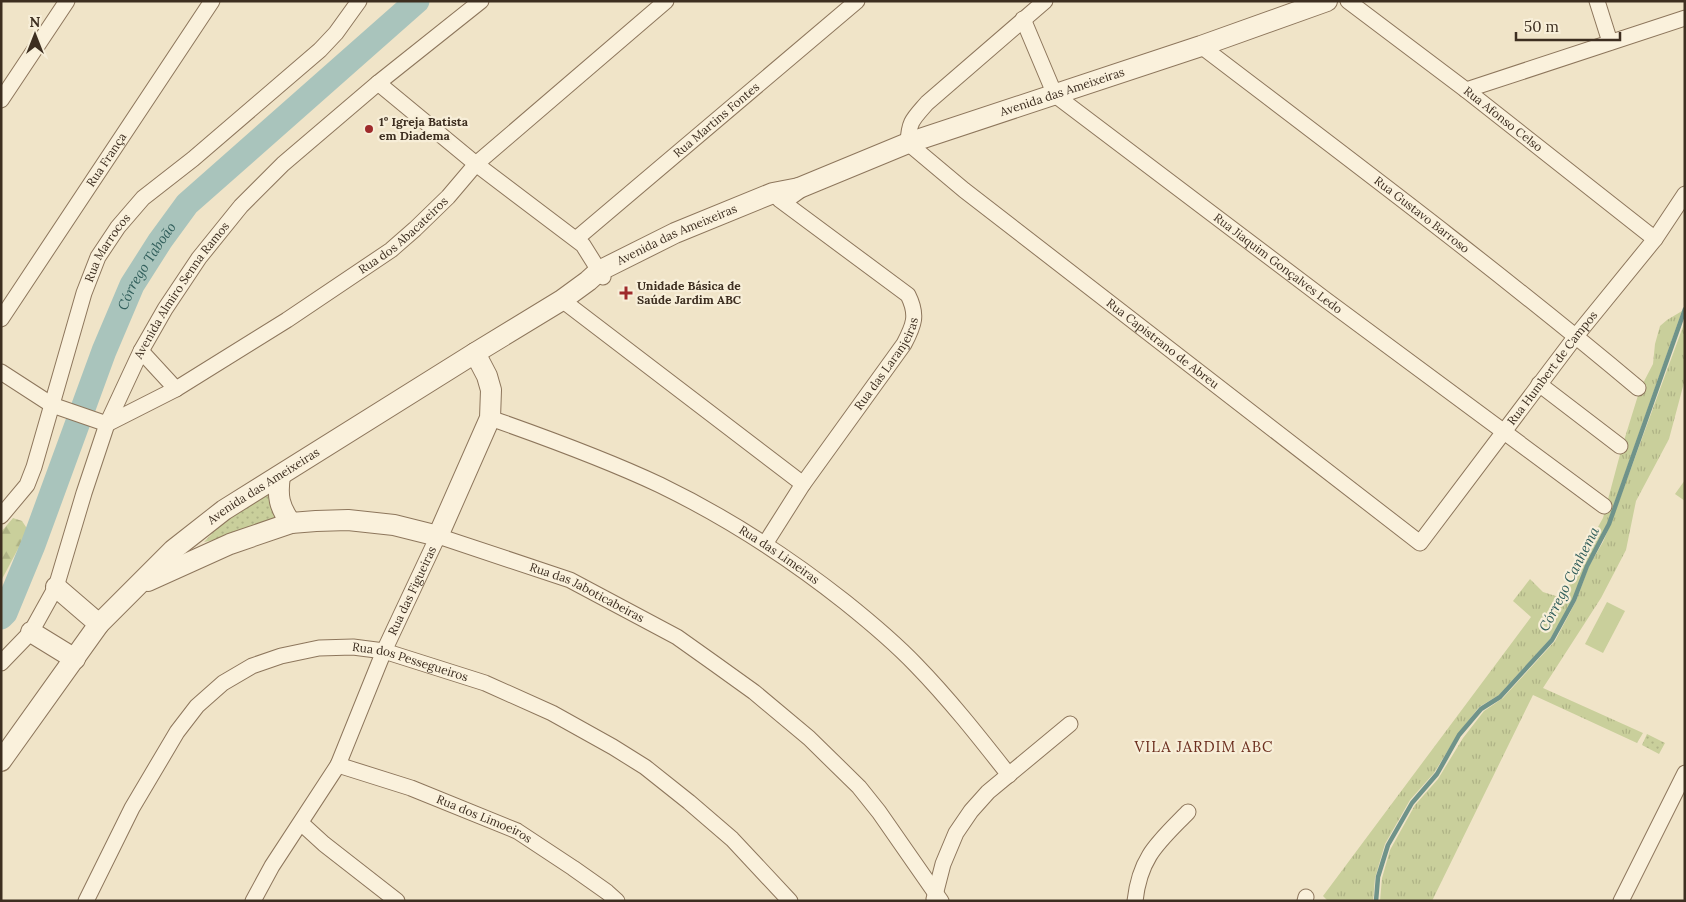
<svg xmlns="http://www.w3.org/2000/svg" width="1686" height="902" font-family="Lora,serif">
<defs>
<pattern id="grass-tufts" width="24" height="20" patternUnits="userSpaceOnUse" patternTransform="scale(1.25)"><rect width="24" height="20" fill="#c9cf9b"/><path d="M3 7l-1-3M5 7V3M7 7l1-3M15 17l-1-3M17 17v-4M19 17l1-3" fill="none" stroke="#aeb285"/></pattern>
<pattern id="forest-firs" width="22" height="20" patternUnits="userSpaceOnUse" patternTransform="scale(1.25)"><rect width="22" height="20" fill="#c9cf9b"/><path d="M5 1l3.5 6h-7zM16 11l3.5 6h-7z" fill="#aeb285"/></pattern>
<pattern id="park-dots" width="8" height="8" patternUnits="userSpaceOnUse" patternTransform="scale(1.25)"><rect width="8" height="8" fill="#c9cf9b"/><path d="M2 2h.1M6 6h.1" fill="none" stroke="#aeb285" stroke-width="1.8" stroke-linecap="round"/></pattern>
</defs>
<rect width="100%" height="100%" fill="#f0e4c8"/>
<path fill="url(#grass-tufts)" d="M1682 311 1607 524 1586 566 1573 600 1550 639 1499 695 1479 707 1458 734 1434 773 1410 800 1385 844 1375 878 1373 901H1328L1323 896 1531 617 1513 601 1530 579 1543 592 1562 598 1589 543 1603 518 1622 447 1640 389 1653 364 1655 344 1660 326 1667 320Z
M1685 321V379L1669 439 1636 501 1626 550 1601 598 1543 688 1643 733 1637 743 1533 695 1432 901H1380L1382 878 1390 850 1415 805 1438 779 1463 738 1484 711 1503 698 1555 641 1576 601 1589 566 1603 542 1611 523Z"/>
<path fill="url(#forest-firs)" d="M13 518 22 521 28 530 1 581V532Z"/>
<path fill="url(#park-dots)" d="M275 486 284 522 244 534 204 542 229 516Z
M1647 734 1665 743 1659 754 1642 745Z"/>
<path fill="#c9cf9b" d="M1685 480V501L1675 494Z
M1607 602 1625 611 1603 653 1585 644Z"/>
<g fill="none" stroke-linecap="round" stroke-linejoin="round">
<path stroke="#6f938a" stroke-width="4.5" d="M1376 901 1378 877 1388 845 1412 803 1437 774 1459 735 1481 709 1500 697 1552 640 1574 600 1587 566 1609 524 1685 309"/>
<path stroke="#a9c4bc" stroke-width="25" id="s1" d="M1 617 5 613 33 545 104 351 132 285 160 241 187 204 417 1"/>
<g stroke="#8d765c" stroke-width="17">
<g id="minor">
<path id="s2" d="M1045 1 927 103C913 119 909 121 908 143L964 190 1420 543 1576 336 1655 239 1685 194"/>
<path id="s3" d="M1348 1 1466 90 1655 239"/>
<path d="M1597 1 1610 42"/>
<path id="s4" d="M1023 19 1055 95 1326 300 1604 506"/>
<path id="s5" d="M1201 46C1348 158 1496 269 1638 388"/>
<path d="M378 83 476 164 583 245 603 277"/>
<path d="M1466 90 1685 18"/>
<path d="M1 100 67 1"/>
<path id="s6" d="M576 239 857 1"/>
<path d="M562 300 803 484"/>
<path id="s7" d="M1 319 212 1"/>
<path d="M141 351 176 389"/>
<path id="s8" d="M1 372 52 405 107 424 176 389 287 320 391 250 415 229 448 197 476 164 666 1"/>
<path d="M1539 384 1620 446"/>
<path id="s9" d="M490 418C547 438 605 459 660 485 726 517 788 557 845 602 870 622 894 642 916 665 950 700 979 737 1009 775"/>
<path id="s10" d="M1 516 27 485 34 467 84 293 98 257 118 227 143 198 193 159 320 50 336 33 359 1"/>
<path id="s11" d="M765 544 803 484 904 344C914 325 918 315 908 295L780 200 773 193"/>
<path id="s12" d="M1 663 31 632 56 587 84 493 107 424 141 351 165 309 199 258 241 206 283 164 378 83 481 1"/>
<path id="s13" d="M338 765 411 788 517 831 573 868 607 892 617 901"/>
<path d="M301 823 324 844 397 901"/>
<path d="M934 899 943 864 956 833 971 811 988 792 1070 724"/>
<path id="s14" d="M86 901 132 808 177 732 197 706 223 683 252 666 281 656 319 648 353 647 384 651 485 683 552 713 613 747 645 767 689 802 732 839 790 901"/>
<path id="s15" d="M253 901 272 866 338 765 384 651 438 536 570 580 677 637 715 664 754 692 809 738 859 787 879 812 941 901"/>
<path d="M1135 901C1140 856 1159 842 1188 812"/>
<path d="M1305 901 1306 897"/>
<path d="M1621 901 1685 773"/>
</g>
</g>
<g stroke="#8d765c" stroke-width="22">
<g id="tertiary">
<path id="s16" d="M788 196 799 188 908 143 1201 46 1327 1"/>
<path d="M280 476C277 496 279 507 291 523"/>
<path d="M148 581 230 544 291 523 316 521 348 520 394 525 438 536 490 418 491 390 487 376 475 353"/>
<path d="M56 587 99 624"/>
<path d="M31 632 75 659"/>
<path id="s17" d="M1 761 99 624 173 550 224 510 475 353 562 300 588 281 599 271 675 233 773 193 799 188"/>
</g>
</g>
<use href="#minor" stroke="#faf1dc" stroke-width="15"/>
<use href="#tertiary" stroke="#faf1dc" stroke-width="20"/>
</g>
<g fill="#9e2a2b" stroke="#f7eed8" stroke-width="2">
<circle cx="369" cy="129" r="5"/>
<path d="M623.5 285.5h5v5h5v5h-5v5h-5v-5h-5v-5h5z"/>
</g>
<g text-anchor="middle" stroke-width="4.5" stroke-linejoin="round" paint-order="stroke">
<g font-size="12" fill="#3d2e20" stroke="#f7eed8">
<text dy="4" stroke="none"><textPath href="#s16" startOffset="294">Avenida das Ameixeiras</textPath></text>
<text dy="4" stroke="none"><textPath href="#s3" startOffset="195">Rua Afonso Celso</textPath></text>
<text dy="4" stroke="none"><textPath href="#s6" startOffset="184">Rua Martins Fontes</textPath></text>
<text dy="4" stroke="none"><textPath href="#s7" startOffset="191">Rua França</textPath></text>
<text dy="4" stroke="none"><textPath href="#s5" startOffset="278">Rua Gustavo Barroso</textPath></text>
<text dy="4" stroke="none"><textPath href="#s8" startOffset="471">Rua dos Abacateiros</textPath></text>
<text dy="4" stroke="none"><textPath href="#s17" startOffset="869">Avenida das Ameixeiras</textPath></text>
<text dy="4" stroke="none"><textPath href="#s10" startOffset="292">Rua Marrocos</textPath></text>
<text dy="4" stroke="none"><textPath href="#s4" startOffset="362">Rua Jiaquim Gonçalves Ledo</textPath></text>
<text dy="4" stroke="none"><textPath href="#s12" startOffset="419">Avenida Almiro Senna Ramos</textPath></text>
<text dy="4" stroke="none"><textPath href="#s2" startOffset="526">Rua Capistrano de Abreu</textPath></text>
<text dy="4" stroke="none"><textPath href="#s11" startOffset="218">Rua das Laranjeiras</textPath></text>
<text dy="4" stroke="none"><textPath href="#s2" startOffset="1071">Rua Humbert de Campos</textPath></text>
<text dy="4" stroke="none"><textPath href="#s17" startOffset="384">Avenida das Ameixeiras</textPath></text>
<text dy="4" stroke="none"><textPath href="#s9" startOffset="321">Rua das Limeiras</textPath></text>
<text dy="4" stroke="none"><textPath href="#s15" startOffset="350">Rua das Figueiras</textPath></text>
<text dy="4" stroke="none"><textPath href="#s15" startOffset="570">Rua das Jaboticabeiras</textPath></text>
<text dy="4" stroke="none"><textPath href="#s14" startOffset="456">Rua dos Pessegueiros</textPath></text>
<text dy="4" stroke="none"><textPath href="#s13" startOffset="156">Rua dos Limoeiros</textPath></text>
</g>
<g font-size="12" font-weight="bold" fill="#3d2e20" stroke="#f7eed8" text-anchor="start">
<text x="379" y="126">1º Igreja Batista<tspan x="379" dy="14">em Diadema</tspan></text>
<text x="637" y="290">Unidade Básica de<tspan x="637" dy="14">Saúde Jardim ABC</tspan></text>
</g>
<g font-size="14" font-style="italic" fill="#2f5d5a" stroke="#f7eed8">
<text dy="5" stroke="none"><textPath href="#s1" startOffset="381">Córrego Taboão</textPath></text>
<text transform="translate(1569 579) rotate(-63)" y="5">Córrego Canhema</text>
</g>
<g font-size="15" letter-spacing="1" fill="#6b2e1e" stroke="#f7eed8">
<text x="1204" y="752">VILA JARDIM ABC</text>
</g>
</g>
<rect width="1686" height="902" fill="none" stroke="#3d2e20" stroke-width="5"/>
<g transform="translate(35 35)" stroke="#f7eed8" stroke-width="4" paint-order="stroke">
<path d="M0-4L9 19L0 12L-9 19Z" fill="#3d2e20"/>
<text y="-8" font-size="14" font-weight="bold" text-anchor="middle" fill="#3d2e20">N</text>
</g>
<path d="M1516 32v8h104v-8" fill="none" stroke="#3d2e20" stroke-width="2.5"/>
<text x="1524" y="32" font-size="15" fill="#3d2e20" stroke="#f7eed8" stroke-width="4" paint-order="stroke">50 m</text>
</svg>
